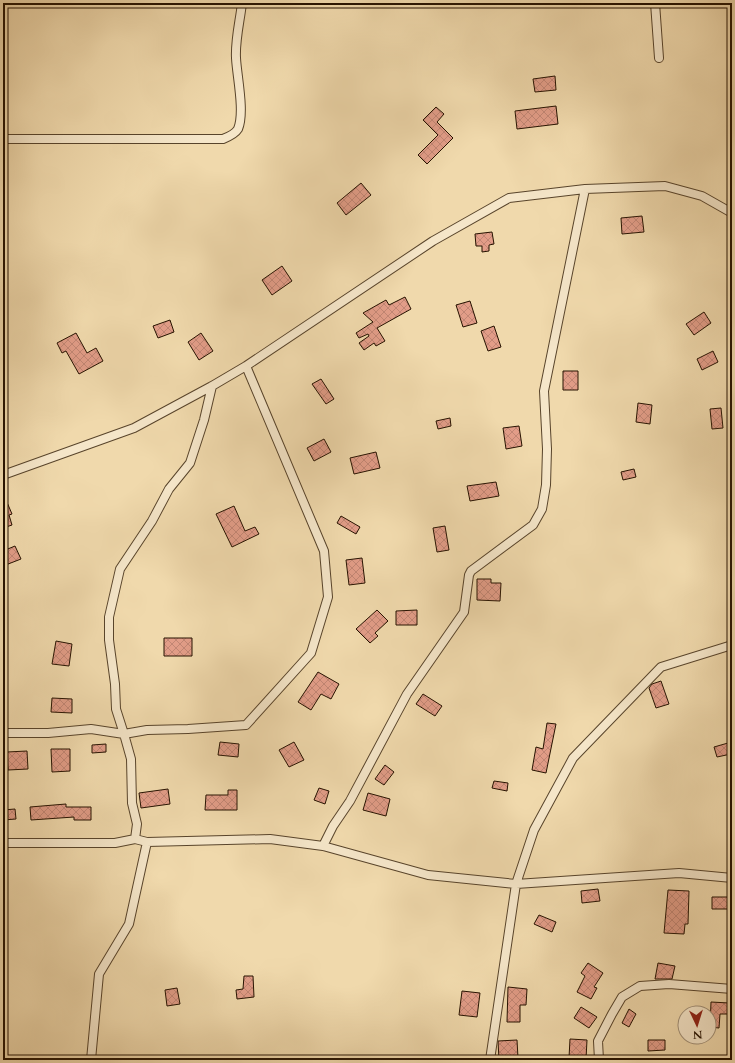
<svg xmlns="http://www.w3.org/2000/svg" width="735" height="1063" font-family="Cardo,serif">
<defs>
<pattern id="building-cross-hatch" width="8" height="8" patternUnits="userSpaceOnUse"><rect width="8" height="8" fill="#e29d88"/><path d="M0 0l8 8M0 8l8-8" fill="none" stroke="#c28674"/></pattern>
</defs>
<rect width="100%" height="100%" fill="#f0d9ac"/>
<filter id="stains"><feTurbulence type="fractalNoise" baseFrequency=".005" numOctaves="4"/><feColorMatrix values="0 0 0 0 .2 0 0 0 0 .09 0 0 0 0 .02 0 0 0 .5 -.17"/></filter>
<radialGradient id="worn" r=".72"><stop offset=".6" stop-color="#630" stop-opacity="0"/><stop offset="1" stop-color="#630" stop-opacity=".3"/></radialGradient>
<path fill="url(#building-cross-hatch)" stroke="#261200" d="M555 76 556 90 535 92 533 79Z
M556 106 558 124 517 129 515 111Z
M436 107 444 114 437 122 453 138 427 164 418 155 438 135 423 120Z
M361 183 371 195 346 215 337 203Z
M642 216 644 232 622 234 621 218Z
M492 232 494 244 489 245V251L482 252V246H476L475 234Z
M282 266 292 281 272 295 262 280Z
M405 297 411 309 377 328 385 341 376 346 374 343 364 350 359 343 369 336 368 334 359 338 356 333 373 322 363 313 386 300 389 305Z
M470 301 477 323 463 327 456 305Z
M704 312 711 323 694 335 686 324Z
M170 320 174 332 158 338 153 326Z
M494 326 501 347 488 351 481 331Z
M76 333 87 353 96 348 103 361 79 374 66 351 62 353 57 343Z
M201 333 213 351 199 360 188 342Z
M713 351 718 362 702 370 697 359Z
M563 371H578V390H563Z
M321 379 334 399 326 404 312 384Z
M638 403 652 405 650 424 636 422Z
M721 408 723 428 712 429 710 409Z
M450 418 451 426 438 429 436 421Z
M519 426 522 446 506 449 503 428Z
M324 439 331 452 314 461 307 448Z
M376 452 380 468 354 474 350 458Z
M634 469 636 477 623 480 621 472Z
M496 482 499 496 470 501 467 486Z
M3 493 12 514 9 515 12 525 3 528Z
M234 506 245 531 255 527 259 534 232 547 216 514Z
M341 516 360 527 356 534 337 523Z
M445 526 449 550 437 552 433 528Z
M15 546 21 559 3 566V551Z
M362 558 365 583 349 585 346 560Z
M477 579H491V583H501L500 601 477 600Z
M377 610 388 621 375 633 378 636 370 643 356 629Z
M417 610V625H396V611Z
M164 638H192V656H164Z
M56 641 72 644 69 666 52 664Z
M318 672 339 684 331 699 321 694 311 710 298 702Z
M661 681 669 704 656 708 649 688 652 684Z
M423 694 442 706 435 716 416 704Z
M52 698 72 699V713L51 712Z
M547 723 556 724 546 773 532 770 536 747 543 749Z
M220 742 239 744 238 757 218 755Z
M294 742 304 760 289 767 279 750Z
M728 743 731 754 717 757 714 747Z
M106 744V752L92 753V745Z
M51 749H70V771L52 772Z
M27 751 28 769 8 770 7 752Z
M385 765 394 772 384 785 375 779Z
M494 781 508 783 507 791 492 788Z
M319 788 329 791 325 804 314 800Z
M168 789 170 804 141 808 139 793Z
M228 790H237V810H205L206 795H228Z
M368 793 390 799 386 816 363 810Z
M66 804V807H91V820H74V817L31 820 30 807Z
M15 809 16 819 3 820V810Z
M598 889 600 901 582 903 581 891Z
M668 890 689 891 688 924H685L684 934 664 933Z
M712 897H730V909H712Z
M539 915 556 922 552 932 534 924Z
M588 963 603 973 594 987 597 988 591 999 577 992 585 976 581 973Z
M658 963 675 966 672 979H655Z
M244 976H253L254 997 237 999 236 990 243 989Z
M508 987 527 989 526 1005H520V1022H507Z
M177 988 180 1004 167 1006 165 990Z
M462 991 480 993 477 1017 459 1015Z
M711 1002 729 1003V1014H720L719 1028 710 1027Z
M581 1007 597 1017 589 1028 574 1018Z
M629 1009 636 1014 629 1027 622 1023Z
M570 1039 587 1040 586 1059 569 1058Z
M517 1040 518 1058 499 1060 498 1041Z
M648 1040H665V1050L648 1051Z"/>
<g fill="none" stroke-linecap="round" stroke-linejoin="round">
<g stroke="#58442b" stroke-width="10">
<path id="street" d="M655 3 659 58
M3 139H223C228 137 235 134 238 129 245 112 237 77 236 58 235 40 240 21 242 3
M3 475 134 428 212 386 246 366 433 241 509 198 585 189 665 186 702 196 732 213
M3 733H48L91 729 124 734 116 709 115 684 109 640V617L120 569 152 521 169 489 190 463 204 420 212 386
M135 839 137 824 132 803 131 759 124 734 147 730 188 729 246 725 311 653 328 597 324 551 246 366
M3 843H115L135 839 147 842 270 839 323 846 428 875 516 884 679 873 732 878
M323 846 333 826 350 801 407 694 464 612 469 575 471 571 533 525 542 509 546 485 547 449 544 391 585 189
M91 1060 99 974 129 924 147 842
M490 1060 516 884 534 830 573 758 661 667 732 645
M599 1060 598 1041 612 1014 622 997 640 986 669 984 732 989"/>
</g>
<use href="#street" stroke="#f5e6c9" stroke-width="8"/>
</g>
<rect width="735" height="1063" fill="none" stroke="#f0d9ac" stroke-width="16"/>
<rect x="4" y="4" width="727" height="1055" fill="none" stroke="#261200" stroke-width="2"/>
<rect x="8" y="8" width="719" height="1047" fill="none" stroke="#261200"/>
<g transform="translate(697 1025) rotate(176)"><circle r="19" fill="#f5e6c9" stroke="#a29179"/>
<path d="M0-3L7 15L0 10L-7 15Z" fill="#8f2418"/>
<text y="-6" font-size="11" font-weight="bold" text-anchor="middle" fill="#261200">N</text>
</g>
<rect width="100%" height="100%" filter="url(#stains)"/>
<rect width="100%" height="100%" fill="url(#worn)"/>
</svg>
